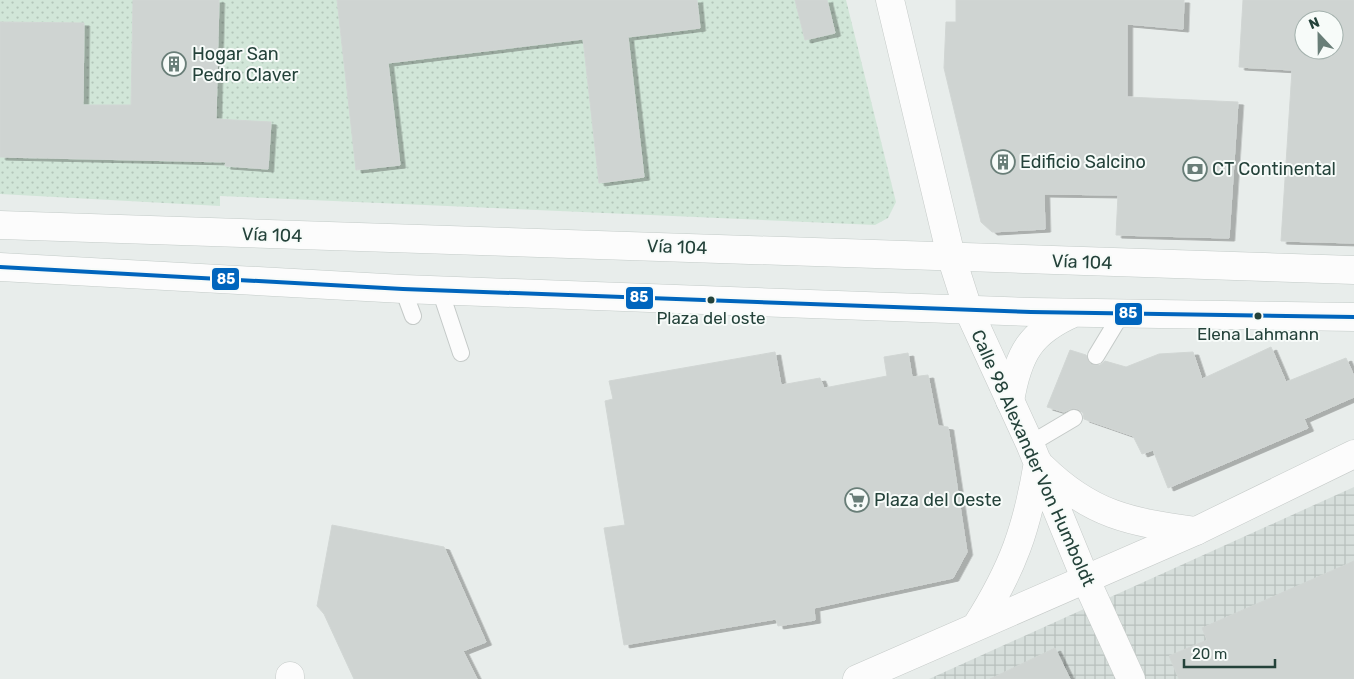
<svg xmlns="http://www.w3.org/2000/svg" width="1354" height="679" font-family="Rubik,sans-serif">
<defs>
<pattern id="industrial-grid" width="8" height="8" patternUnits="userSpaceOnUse" patternTransform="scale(1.25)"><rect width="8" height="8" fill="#d6dedb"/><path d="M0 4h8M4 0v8" fill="none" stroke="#b8c0bd"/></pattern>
<pattern id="garden-dots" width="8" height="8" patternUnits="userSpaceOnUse" patternTransform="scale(1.25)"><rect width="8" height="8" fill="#d1e6d8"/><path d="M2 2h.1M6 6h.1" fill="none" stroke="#b3c6ba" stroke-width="1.8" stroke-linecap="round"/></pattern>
<filter id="shadow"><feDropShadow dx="5.5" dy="3" stdDeviation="0" flood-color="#0004"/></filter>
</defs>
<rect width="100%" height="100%" fill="#e8edeb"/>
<path fill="url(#industrial-grid)" d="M1354 487V679H929Z"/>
<path fill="url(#garden-dots)" d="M0 0H133L131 105H83L84 23 0 22Z
M219 0H337L357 170 400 164 388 63 583 39 600 183 644 177 628 37 700 28 697 0H846L896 202 888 218 875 225 220 196V206L0 194V157L214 161Z"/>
<path fill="#cfd4d2" stroke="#d1d6d4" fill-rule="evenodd" filter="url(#shadow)" d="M133 0H219L216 119 271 122 268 169 225 166 226 162 0 157V22L84 23 83 105H131Z
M337 0H697L700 28 628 37 644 177 599 183 583 39 388 63 400 165 356 170Z
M795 0H827L835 33 805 40Z
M956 0H1184L1183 29 1127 24V97L1238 102 1229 238 1116 235 1118 195 1044 194 1045 229 992 232 981 222 944 68 946 22H956Z
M1243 0H1354V243L1281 241 1292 70 1239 67ZM1304 20H1334V50H1304Z
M1271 347 1286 382 1346 358 1354 376V397L1304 419 1308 428 1168 488 1153 450 1142 454 1133 436 1084 419 1083 413 1078 409 1073 408 1064 412 1047 407 1070 350 1086 355 1091 365H1100L1105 361 1126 367 1159 354 1193 352 1202 379Z
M775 352 781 385 820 378 824 388 887 376 884 357 908 353 912 377 928 375 938 426 948 427 967 552 953 578 814 608 815 620 778 626 776 619 624 645 604 528 625 525 605 401 613 399 609 381Z
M332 525 444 547 486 642 463 651 477 679H354L324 614 317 606Z
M1354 561V679H1179L1169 656 1207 640 1202 628Z
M1055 648 1070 679H990Z"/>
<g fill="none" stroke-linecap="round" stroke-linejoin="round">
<g stroke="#c5cac8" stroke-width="18">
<path id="service" d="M403 289 413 316
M440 290 461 353
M1096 356 1122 313
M1030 444 1074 418"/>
</g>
<g stroke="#c5cac8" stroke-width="29">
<path id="minor" d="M290 679V676
M857 679 1196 531 1354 454"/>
</g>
<g stroke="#c5cac8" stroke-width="29">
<path id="tertiary" d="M890 0 951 256 968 309 1030 444 1085 578 1131 679
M1042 467C1091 515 1130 522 1196 531
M977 625C1013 568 1027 529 1038 462"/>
</g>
<g stroke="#c3cbc8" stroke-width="29">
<path id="secondary" d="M0 225 1354 270
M0 267 403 289 1031 312 1354 317
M1010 401C1018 354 1030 332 1074 313"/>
</g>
<use href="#service" stroke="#fcfcfc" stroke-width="16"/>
<use href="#minor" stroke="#fcfcfc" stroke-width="28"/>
<use href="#tertiary" stroke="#fcfcfc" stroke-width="28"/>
<use href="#secondary" stroke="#fcfcfc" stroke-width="28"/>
<g stroke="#f7fbf9" stroke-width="8">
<path id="bus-1" d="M0 267 403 289 1031 312 1354 317"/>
</g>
<use href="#bus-1" stroke="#0065bd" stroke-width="4"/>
</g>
<defs>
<g id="building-ring" transform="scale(1.25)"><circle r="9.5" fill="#f7fbf9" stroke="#697e78" stroke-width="1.5"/><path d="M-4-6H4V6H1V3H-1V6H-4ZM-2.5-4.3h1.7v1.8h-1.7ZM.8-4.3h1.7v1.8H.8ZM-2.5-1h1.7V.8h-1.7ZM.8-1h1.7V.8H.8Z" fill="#697e78"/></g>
<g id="bank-ring" transform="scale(1.25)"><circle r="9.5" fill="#f7fbf9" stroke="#697e78" stroke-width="1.5"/><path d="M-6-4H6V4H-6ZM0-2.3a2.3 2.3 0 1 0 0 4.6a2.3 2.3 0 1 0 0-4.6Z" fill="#697e78"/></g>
<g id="supermarket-ring" transform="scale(1.25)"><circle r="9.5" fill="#f7fbf9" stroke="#697e78" stroke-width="1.5"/><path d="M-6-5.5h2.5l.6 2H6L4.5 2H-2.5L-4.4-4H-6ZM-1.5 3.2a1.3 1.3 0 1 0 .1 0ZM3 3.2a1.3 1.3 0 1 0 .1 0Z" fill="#697e78"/></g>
</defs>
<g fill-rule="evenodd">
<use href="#building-ring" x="174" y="64"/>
<use href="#building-ring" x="1003" y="162"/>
<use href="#bank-ring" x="1195" y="169"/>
<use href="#supermarket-ring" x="857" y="500"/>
</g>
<g fill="#24423a" stroke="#f7fbf9" stroke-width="2">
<circle cx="711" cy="300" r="4.5"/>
<circle cx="1258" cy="316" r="4.5"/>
</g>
<g text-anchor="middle" stroke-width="4" stroke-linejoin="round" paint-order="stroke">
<g font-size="17" fill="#24423a" stroke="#f7fbf9">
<text x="711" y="324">Plaza del oste</text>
<text x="1258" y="340">Elena Lahmann</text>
</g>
<g font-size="18" fill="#24423a" stroke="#f7fbf9" text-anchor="start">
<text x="192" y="60">Hogar San<tspan x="192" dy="21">Pedro Claver</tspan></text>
<text x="1020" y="168">Edificio Salcino</text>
<text x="1212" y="175">CT Continental</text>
<text x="874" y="506">Plaza del Oeste</text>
</g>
<g font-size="18" fill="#24423a" stroke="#f7fbf9">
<text transform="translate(272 235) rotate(2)" y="6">Vía 104</text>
<text transform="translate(677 247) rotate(2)" y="6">Vía 104</text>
<text transform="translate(1082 262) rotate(2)" y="6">Vía 104</text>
<text transform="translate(1033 458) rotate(66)" y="6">Calle 98 Alexander Von Humboldt</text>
</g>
</g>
<g stroke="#f7fbf9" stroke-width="2">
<rect x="211" y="267" width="29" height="24" rx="5" fill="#0065bd"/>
<rect x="625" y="286" width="29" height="24" rx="5" fill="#0065bd"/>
<rect x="1114" y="302" width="29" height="24" rx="5" fill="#0065bd"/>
</g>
<g font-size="14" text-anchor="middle" font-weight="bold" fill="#fff">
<text x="226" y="284">85</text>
<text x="639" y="302">85</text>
<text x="1128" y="318">85</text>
</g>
<g transform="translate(1319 35) rotate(338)"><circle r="24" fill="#f7fbf9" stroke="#a3b1ad"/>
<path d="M0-4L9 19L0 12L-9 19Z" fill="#697e78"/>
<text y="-8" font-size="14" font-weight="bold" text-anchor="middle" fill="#24423a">N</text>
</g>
<path d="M1184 659v8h91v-8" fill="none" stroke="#24423a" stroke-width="2.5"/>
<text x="1192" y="659" font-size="15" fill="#24423a" stroke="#f7fbf9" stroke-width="4" paint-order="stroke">20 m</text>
</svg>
